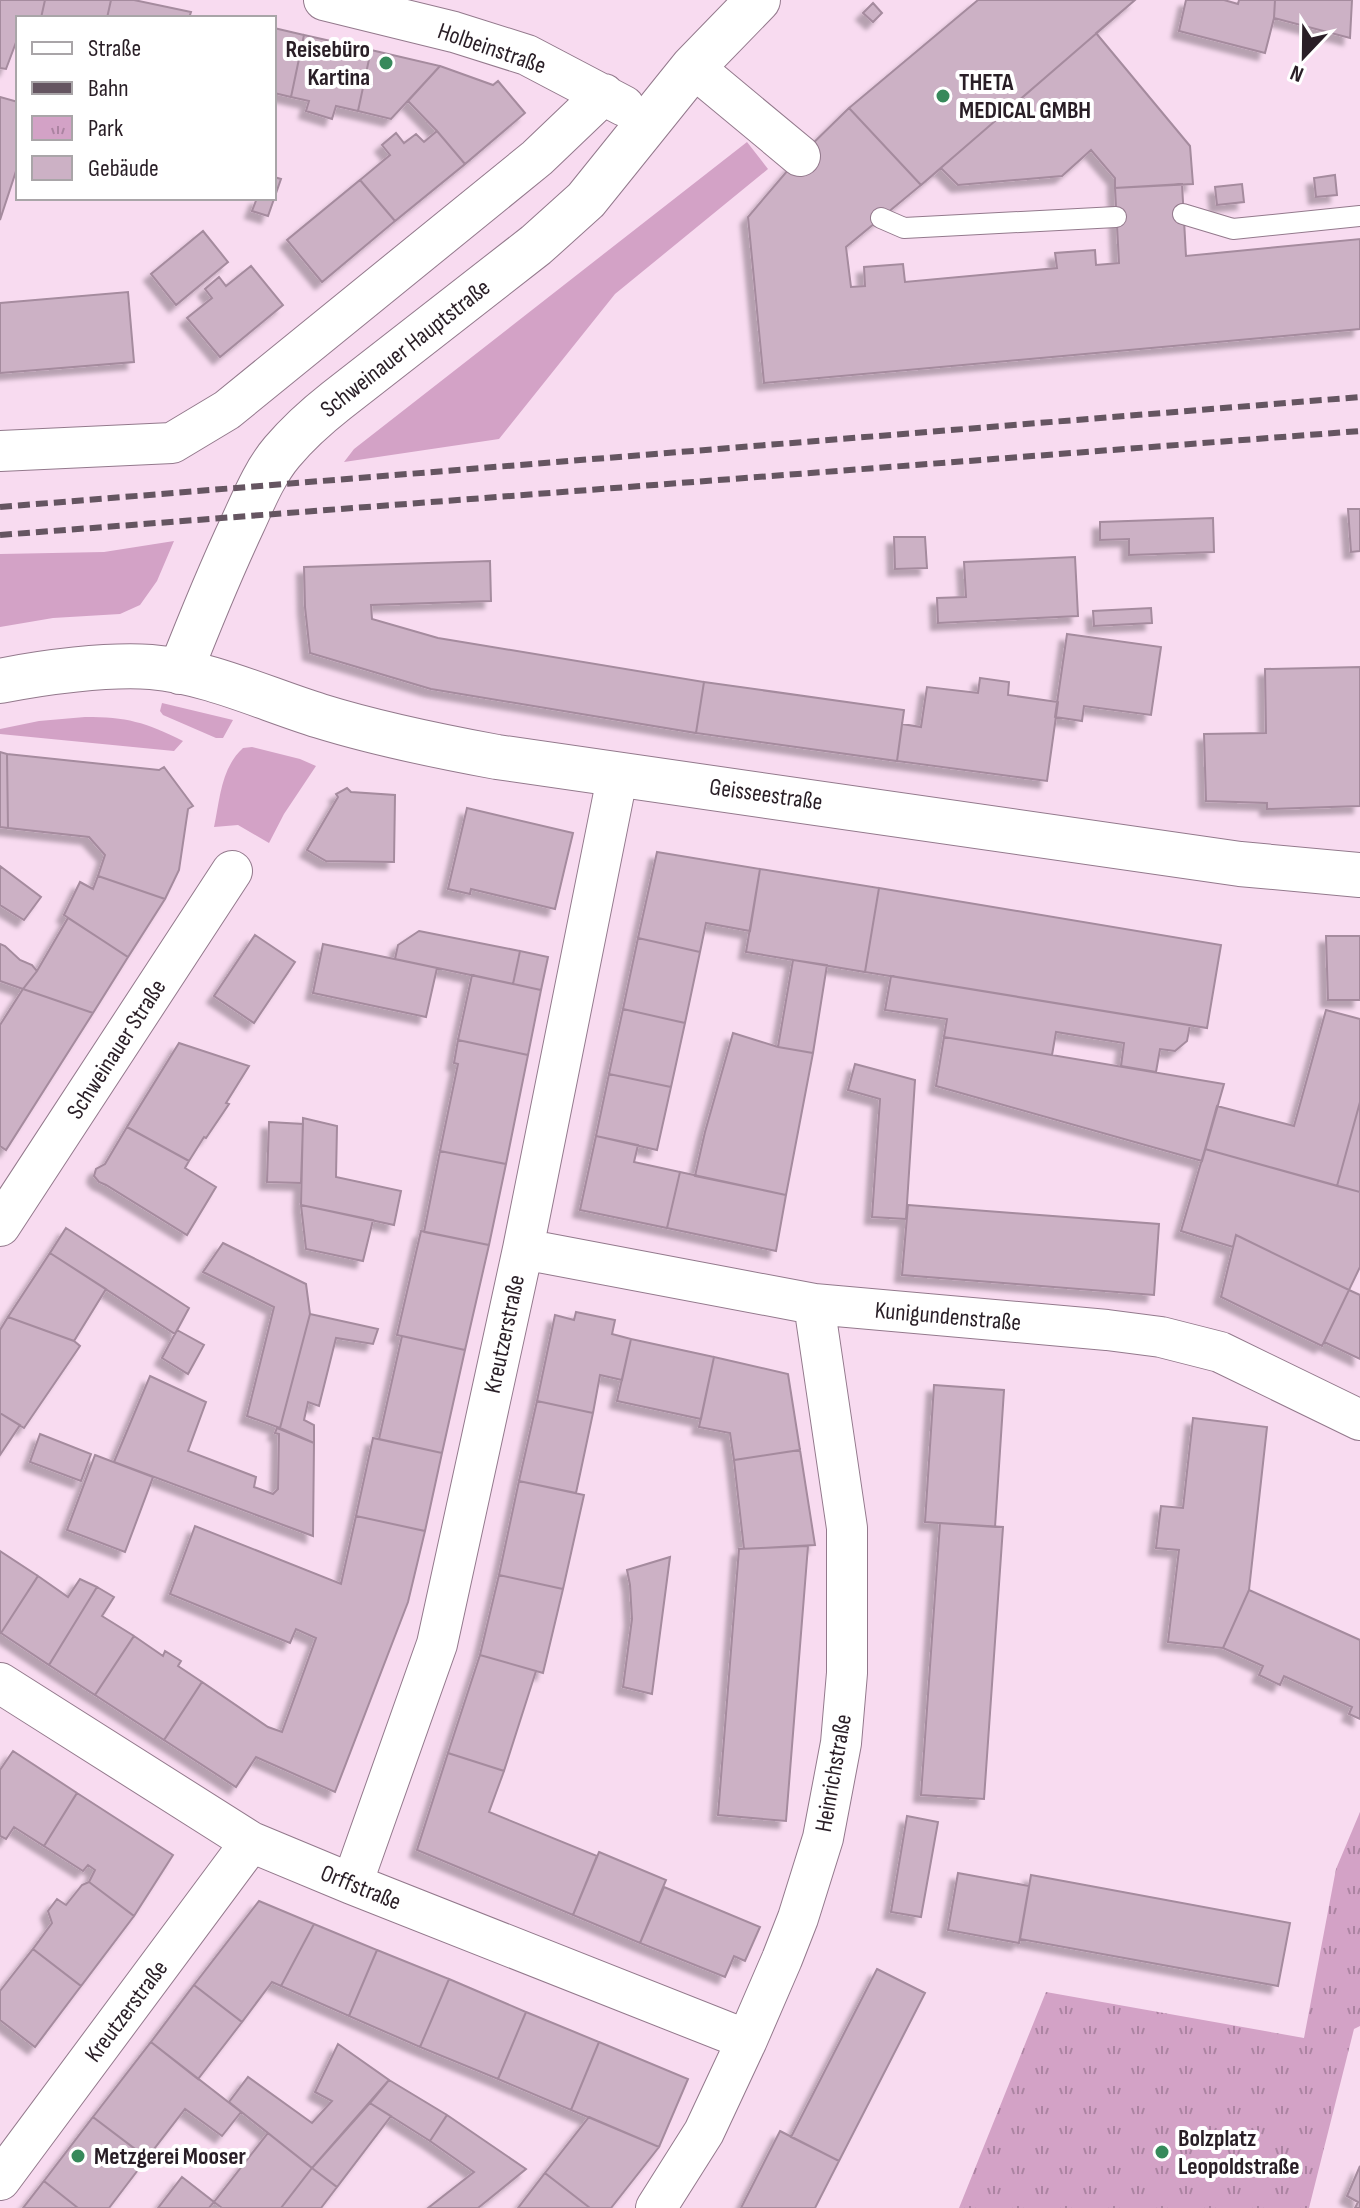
<svg xmlns="http://www.w3.org/2000/svg" width="1360" height="2208" font-family="'Sofia Sans Condensed',sans-serif">
<defs>
<pattern id="park-tufts" width="24" height="20" patternUnits="userSpaceOnUse" patternTransform="scale(2)"><rect width="24" height="20" fill="#d3a2c6"/><path d="M3 7l-1-3M5 7V3M7 7l1-3M15 17l-1-3M17 17v-4M19 17l1-3" fill="none" stroke="#ab83a1"/></pattern>
<filter id="shadow"><feDropShadow dx="-7" dy="7" stdDeviation="2" flood-color="#0004"/></filter>
</defs>
<rect width="100%" height="100%" fill="#f8dbf0"/>
<path fill="#d3a2c6" d="M747 142 768 169 615 294 499 439 344 462 354 449Z
M174 541 157 581 140 605 120 614 53 618 0 627V554L104 552Z
M162 703 233 720 223 738H216L163 715 160 711Z
M85 717C127 717 145 722 183 741L174 751 0 734V729L39 721Z
M252 747 300 759 316 766 284 814 269 843 238 825 214 827C220 799 221 768 243 748Z"/>
<path fill="url(#park-tufts)" d="M1360 1812V2026L1354 2029 1309 2208H959L1046 1992 1304 2038 1336 1869Z"/>
<path fill="#ccb1c5" stroke="#a58b9e" stroke-width="2" filter="url(#shadow)" d="M0 0H45L41 18H18V37L6 69 0 68Z
M45 0H111L107 18H41Z
M111 0H134L191 12 189 18H107Z
M978 0H1135L1096 33 1190 146 1193 184 1115 188V178L1091 150 1062 176 958 185 941 168 921 185 849 108Z
M978 0H1135L921 185 849 108Z
M1186 0H1224L1238 4 1239 0H1275L1274 18 1265 53 1179 31Z
M1275 0H1352L1350 38 1274 18Z
M873 3 882 13 873 22 863 13Z
M274 28 304 35 291 97 274 93Z
M304 35 371 50 358 111 336 106 332 119 306 111 309 101 291 97Z
M371 50 440 66 391 119 358 111Z
M440 66 493 85 498 81 525 113 465 164 437 131 408 101Z
M0 97 18 102V165L0 220Z
M849 108 921 185 846 247 851 287 865 286 864 267 903 264 905 282 1057 268 1055 253 1095 250 1096 265 1119 263 1115 188 1182 184 1186 256 1360 239V329L764 383 748 217 800 156Z
M437 131 465 164 395 221 360 180 390 155 382 145 396 133 404 143 416 134 424 142Z
M1335 175 1337 195 1316 197 1314 178Z
M274 177 281 179 268 216 252 211 257 198H274Z
M360 180 395 221 322 282 287 240Z
M1242 184 1244 202 1217 205 1215 187Z
M203 231 228 262 176 305 151 274Z
M251 266 283 305 220 357 187 318 212 298 205 289 219 277 226 286Z
M128 292 134 362 0 373V303Z
M1348 509H1360V551L1351 552Z
M1213 518 1214 552 1129 555V539L1100 540V522Z
M894 537H925L927 568 895 569Z
M1075 557 1078 616 938 623 937 598 966 597 964 562Z
M490 561 491 601 371 605 372 619 438 638 704 682 696 733 431 689 310 653 305 607 304 567Z
M1151 608 1152 623 1094 626 1093 611Z
M1067 634 1161 647 1151 715 1084 706 1082 721 1055 717Z
M1360 667V806L1267 809V803L1206 801 1204 734 1266 733 1265 669Z
M980 678 1009 682 1008 695 1058 702 1047 781 897 761 902 724 921 727 927 687 978 693Z
M704 682 904 710 897 761 696 733Z
M0 752 7 754 8 828 0 827Z
M7 754 159 770 164 767 193 806 188 809 179 870 165 899 98 876 105 855 89 837 8 828Z
M347 788 351 792 395 795 394 862 326 861 307 850 338 797 336 794Z
M467 808 573 833 555 909 471 889 470 894 448 889Z
M657 852 760 869 750 931 706 923 700 952 638 938Z
M0 866 41 897 24 920 0 905Z
M760 869 879 888 865 972 746 952Z
M98 876 165 899 128 957 64 915 80 882 93 889Z
M879 888 1221 945 1207 1028 865 972Z
M68 918 128 957 93 1013 23 989 37 971Z
M419 931 520 951 513 984 395 959 398 945Z
M255 935 295 962 254 1023 214 996Z
M1326 936H1360V1000H1328Z
M638 938 700 952 685 1023 623 1009Z
M0 944 5 946 20 960 32 965 37 971 23 989 0 981Z
M323 944 437 968 426 1017 313 993Z
M520 951 548 957 541 990 513 984Z
M793 960 827 965 813 1053 778 1047Z
M472 975 541 990 528 1055 458 1040Z
M891 976 1190 1025 1187 1041 1175 1051 1160 1049 1156 1072 1121 1066 1124 1043 1056 1032 1052 1055 944 1037 947 1019 885 1010Z
M23 989 93 1013 6 1150 0 1146V1025Z
M623 1009 685 1023 671 1087 609 1074Z
M1326 1010 1360 1019V1102L1337 1186 1205 1149 1217 1106 1294 1126Z
M733 1033 778 1047 813 1053 786 1195 695 1176 705 1132Z
M944 1037 1224 1084 1202 1161 936 1086Z
M458 1040 528 1055 506 1164 440 1151 458 1064 454 1063Z
M179 1043 249 1066 226 1103 229 1104 206 1138 204 1137 189 1161 127 1127Z
M855 1064 915 1080 906 1219 872 1217 880 1099 848 1090Z
M609 1074 671 1087 657 1150 596 1136Z
M1360 1102V1192L1337 1186Z
M303 1118 337 1126 336 1177 401 1191 394 1225 301 1205Z
M269 1122 303 1124 301 1183 267 1182Z
M127 1127 189 1161 185 1168 216 1187 187 1235 106 1185 99 1182 94 1176 96 1169 105 1164Z
M596 1136 638 1145 634 1162 680 1172 667 1228 580 1210Z
M1205 1149 1360 1192V1267L1349 1290 1236 1235 1233 1247 1181 1231Z
M440 1151 506 1164 489 1245 424 1232Z
M680 1172 786 1195 776 1251 667 1228Z
M301 1205 373 1220 363 1261 306 1249Z
M908 1205 1159 1224 1154 1295 902 1275Z
M66 1228 189 1308 175 1334 50 1253Z
M421 1231 489 1245 465 1350 397 1335Z
M1236 1235 1349 1290 1322 1346 1221 1297Z
M223 1243 306 1284 310 1314 280 1428 247 1416 274 1307 203 1272Z
M50 1253 106 1289 74 1341 8 1317Z
M1349 1290 1360 1295V1359L1324 1342Z
M576 1312 615 1320 612 1334 631 1339 622 1380 600 1375 593 1413 537 1401 555 1315 574 1320Z
M310 1314 378 1329 373 1344 336 1338 319 1406 308 1402 304 1420 314 1425V1443L280 1428Z
M8 1317 74 1341 80 1346 24 1428 0 1413V1330Z
M177 1330 204 1345 188 1374 162 1358Z
M402 1336 465 1350 442 1453 379 1439Z
M631 1339 714 1357 701 1419 617 1401Z
M714 1357 788 1374 800 1450 734 1460 730 1433 699 1427Z
M150 1376 206 1402 188 1451 256 1477 254 1487 273 1494 278 1489 279 1434 275 1433 277 1428 314 1443 313 1536 114 1462Z
M934 1385 1004 1390 995 1527 925 1522Z
M537 1401 593 1413 576 1493 519 1481Z
M0 1413 20 1425 0 1455Z
M1193 1418 1267 1427 1249 1590 1223 1648 1168 1642 1179 1550 1156 1548 1161 1506 1183 1508Z
M40 1434 91 1454 81 1481 30 1462Z
M373 1438 442 1453 425 1531 356 1516Z
M800 1450 815 1545 744 1549 734 1460Z
M95 1455 153 1477 125 1552 67 1530Z
M519 1481 584 1495 563 1589 499 1575Z
M356 1516 425 1531 408 1602 335 1792 256 1757 236 1787 164 1740 202 1682 268 1727 282 1732 316 1638 296 1629 290 1643 170 1594 195 1526 341 1584Z
M940 1523 1003 1527 984 1799 921 1795Z
M808 1546 786 1821 718 1815 739 1549Z
M0 1551 38 1576 1 1633H0Z
M670 1557 652 1694 623 1687 632 1619 630 1585 627 1570Z
M499 1575 563 1589 543 1673 480 1655Z
M38 1576 68 1597 80 1579 97 1587 49 1665 1 1633Z
M97 1587 114 1597 102 1616 134 1636 95 1695 49 1665Z
M1249 1590 1360 1640V1719L1349 1714 1352 1707 1284 1676 1280 1685 1259 1675 1263 1666 1223 1648Z
M134 1636 163 1656 165 1651 181 1661 178 1666 202 1682 164 1740 95 1695Z
M480 1655 536 1671 504 1771 448 1753Z
M13 1751 77 1793 44 1846 14 1827 6 1839 0 1836V1770Z
M448 1753 504 1771 489 1812 597 1856 573 1915 417 1850Z
M77 1793 173 1855 134 1916 89 1882 95 1870 88 1865 83 1871 44 1846Z
M907 1816 938 1822 921 1917 891 1912Z
M599 1852 666 1880 640 1943 573 1915Z
M958 1873 1029 1886 1019 1943 948 1930Z
M1031 1875 1290 1923 1278 1986 1020 1939Z
M89 1882 134 1916 81 1986 33 1949 52 1923 48 1911 57 1899 66 1905 82 1885Z
M664 1887 760 1927 745 1961 734 1956 725 1977 640 1943Z
M259 1901 314 1924 281 1986 272 1982 242 2022 194 1985Z
M314 1924 377 1950 349 2016 281 1986Z
M33 1949 81 1986 35 2047 0 2020V1991Z
M377 1950 449 1979 420 2047 349 2016Z
M877 1969 925 1993 839 2161 791 2137Z
M449 1979 526 2012 498 2079 420 2047Z
M194 1985 242 2022 198 2079 151 2042Z
M526 2012 599 2042 571 2110 498 2079Z
M151 2042 241 2112 222 2136 185 2109 147 2158 93 2117Z
M599 2042 688 2079 659 2147 571 2110Z
M338 2044 389 2080 312 2168 229 2102 248 2077 312 2123 332 2101 315 2092Z
M389 2080 447 2115 430 2141 370 2103Z
M370 2103 391 2116 337 2187 312 2168Z
M447 2115 526 2169 478 2208H428L474 2172 430 2141Z
M93 2117 147 2158 109 2208H78L44 2181Z
M589 2117 659 2147 611 2208H590L545 2173Z
M780 2131 839 2161 815 2208H741Z
M268 2133 312 2168 281 2208H222L214 2202Z
M1360 2166V2208H1355L1358 2202 1347 2196Z
M312 2168 337 2187 321 2208H281Z
M545 2173 590 2208H518Z
M182 2177 214 2202 209 2208H158Z
M44 2181 78 2208H23Z"/>
<g fill="none" stroke-linecap="round" stroke-linejoin="round">
<g stroke="#93798c" stroke-width="22">
<path id="lane" d="M1183 214 1233 229 1360 216
M881 218 904 228 1116 217"/>
</g>
<g stroke="#93798c" stroke-width="42">
<path id="street" d="M324 0 454 32 527 55 624 106
M693 67 800 156
M0 451 172 443 227 410 537 158 604 94
M0 1226 232 871
M523 1249 814 1304 1107 1330 1161 1337 1220 1352 1360 1420
M0 1683 251 1842 352 1884 747 2040
M352 1884 437 1644 523 1249 618 773
M0 2180 251 1842
M656 2208 704 2132 747 2040 782 1959 798 1918 823 1838 841 1743 847 1673V1528L814 1304"/>
</g>
<g stroke="#93798c" stroke-width="46">
<path id="secondary" d="M180 672C200 621 220 572 243 523 254 499 265 472 282 452 298 433 317 416 336 401L536 245 586 200 693 67 758 0
M0 681C44 672 107 664 151 667 209 672 265 699 320 716 378 734 437 746 497 757L1240 864 1360 875"/>
</g>
<use href="#lane" stroke="#fff" stroke-width="20"/>
<use href="#street" stroke="#fff" stroke-width="40"/>
<use href="#secondary" stroke="#fff" stroke-width="44"/>
<path stroke="#655561" stroke-width="6" stroke-dasharray="12 6" stroke-linecap="butt" d="M0 507 1360 397
M0 535 1360 431"/>
</g>
<g fill="#37895b" stroke="#fff" stroke-width="3">
<circle cx="386" cy="63" r="8"/>
<circle cx="943" cy="96" r="8"/>
<circle cx="1162" cy="2152" r="8"/>
<circle cx="78" cy="2156" r="8"/>
</g>
<g text-anchor="middle" stroke-width="8" stroke-linejoin="round" paint-order="stroke">
<g font-size="24" fill="#291e26" stroke="#fff">
<text transform="translate(492 48) rotate(19)" y="8">Holbeinstraße</text>
<text transform="translate(405 348) rotate(-38)" y="8">Schweinauer Hauptstraße</text>
<text transform="translate(766 794) rotate(8)" y="8">Geisseestraße</text>
<text transform="translate(116 1049) rotate(-57)" y="8">Schweinauer Straße</text>
<text transform="translate(948 1316) rotate(5)" y="8">Kunigundenstraße</text>
<text transform="translate(504 1334) rotate(-78)" y="8">Kreutzerstraße</text>
<text transform="translate(833 1773) rotate(-80)" y="8">Heinrichstraße</text>
<text transform="translate(361 1887) rotate(22)" y="8">Orffstraße</text>
<text transform="translate(126 2011) rotate(-53)" y="8">Kreutzerstraße</text>
</g>
<g font-size="24" font-weight="bold" fill="#291e26" stroke="#fff" text-anchor="start">
<text x="370" y="57" text-anchor="end">Reisebüro<tspan x="370" dy="28">Kartina</tspan></text>
<text x="959" y="90">THETA<tspan x="959" dy="28">MEDICAL GMBH</tspan></text>
<text x="1178" y="2146">Bolzplatz<tspan x="1178" dy="28">Leopoldstraße</tspan></text>
<text x="94" y="2164">Metzgerei Mooser</text>
</g>
</g>
<rect x="16" y="16" width="260" height="184" fill="#ffffff" stroke="#a9a5a8" stroke-width="2"/>
<rect x="32" y="42" width="40" height="12" fill="#ffffff" stroke="#a9a5a8" stroke-width="2"/>
<text x="88" y="56" font-size="24" fill="#291e26">Straße</text>
<rect x="32" y="82" width="40" height="12" fill="#655561" stroke="#a9a5a8" stroke-width="2"/>
<text x="88" y="96" font-size="24" fill="#291e26">Bahn</text>
<rect x="32" y="116" width="40" height="24" fill="url(#park-tufts)" stroke="#a9a5a8" stroke-width="2"/>
<text x="88" y="136" font-size="24" fill="#291e26">Park</text>
<rect x="32" y="156" width="40" height="24" fill="#ccb1c5" stroke="#a9a5a8" stroke-width="2"/>
<text x="88" y="176" font-size="24" fill="#291e26">Gebäude</text>
<g transform="translate(1304 56) rotate(202)" stroke="#ffffff" stroke-width="6" paint-order="stroke">
<path d="M0-6L14 30L0 20L-14 30Z" fill="#291e26"/>
<text y="-12" font-size="22" font-weight="bold" text-anchor="middle" fill="#291e26">N</text>
</g>
</svg>
